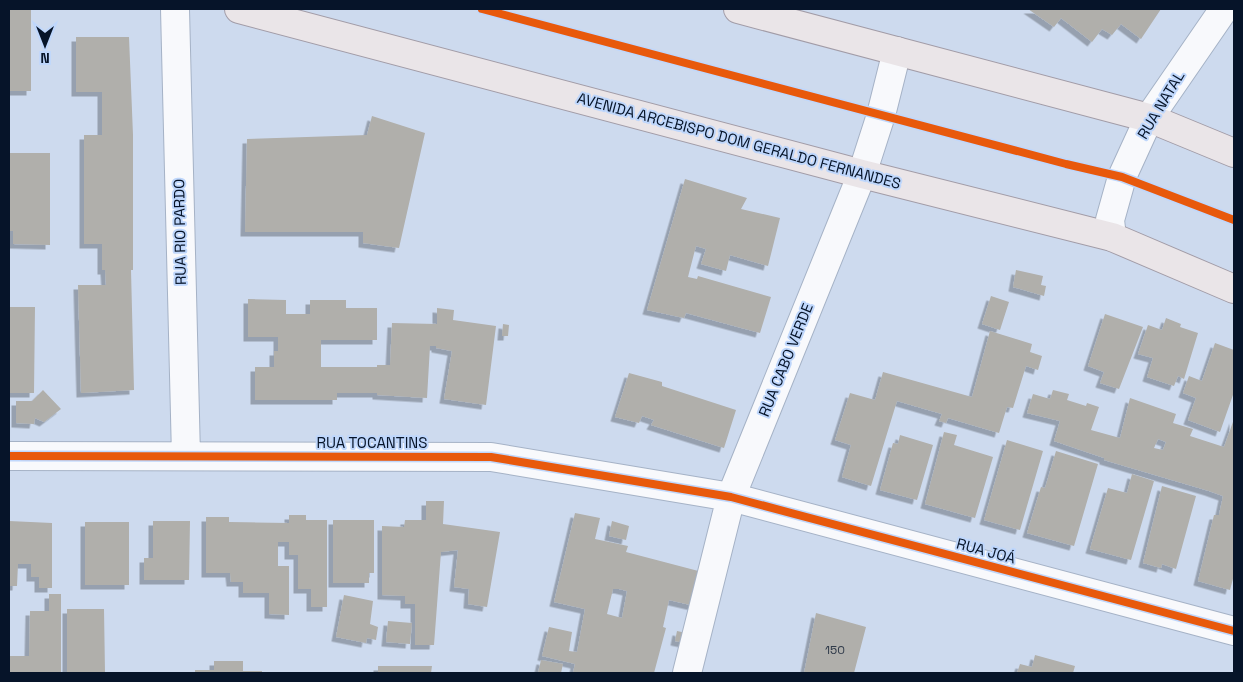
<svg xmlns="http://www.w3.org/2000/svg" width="1243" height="682" font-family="'Space Grotesk',sans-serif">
<defs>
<filter id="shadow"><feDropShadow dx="-4.5" dy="4.5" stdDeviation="0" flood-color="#0004"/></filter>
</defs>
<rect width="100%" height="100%" fill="#cddaee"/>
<path fill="#b0afab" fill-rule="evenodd" filter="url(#shadow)" d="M9 9H31V91H9Z
M1028 9H1161L1141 39 1121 24 1112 35 1102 29 1092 42 1061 18 1054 27Z
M76 37H129L133 135V270H131L134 390 81 393 78 285H106L105 270H102V244H84V135H102V92H76Z
M372 116 425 133 399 248 363 243V232H245L247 139 367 135Z
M10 153H50V245L13 244V231H9Z
M685 179 747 198 741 209 780 218 768 266 730 255 726 271 701 264 706 249 696 246 688 277 697 279 698 276 771 297 760 333 686 313 684 318 647 310Z
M1016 270 1043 276 1041 285 1046 286 1044 296 1013 287Z
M991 296 1009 302 1000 330 982 324Z
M248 299 286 300V314H310V300H346V308H377V340H321V367H377V365H390L392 323 437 324V308L454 310 453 320 496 326 486 405 444 399 452 351 436 348V346H430L427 398 377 395V393H337V400H255V367H274V351H278V337H248Z
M9 307H35L34 393H9Z
M1105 314 1143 327 1119 389 1100 383 1104 372 1088 366Z
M1166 318 1181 324 1180 327 1198 333 1184 379 1178 376 1174 386 1147 377 1153 358 1138 354 1148 325 1162 330Z
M503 324 509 325 508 336H502Z
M990 331 1032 344 1030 352 1042 356 1038 370 1026 366 1013 408 1007 407 999 433 948 418 946 423 939 421 942 414 897 401 871 486 842 477 851 445 835 440 850 393 875 400 883 372 972 397Z
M1215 343 1234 350V392L1220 432 1188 420 1196 398 1183 393 1189 376 1202 381Z
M629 373 662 382V386L736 410 724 448 651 425 654 420 642 416 639 423 615 417Z
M43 390 61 409 44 422 35 418 34 424 16 423V401H32Z
M1053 390 1069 394 1067 400 1086 406 1087 403 1099 407 1091 430 1120 438 1130 398 1176 414 1173 423 1193 429 1190 436 1224 447 1234 419V575L1230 590 1198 581 1214 515H1219L1223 496 1209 491 1104 460V458L1054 441 1060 421 1027 413 1033 394 1050 399ZM1158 439 1166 442 1163 450 1154 448Z
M944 432 957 435 954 445 993 457 975 518 925 504Z
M900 435 933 445 917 500 880 490 893 443 898 444Z
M1007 440 1043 451 1020 530 984 520Z
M1056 451 1098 464 1074 546 1027 533 1041 487 1045 488Z
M1132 474 1154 481 1131 560 1090 549 1108 488 1127 493Z
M1162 486 1196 496 1176 569 1162 564 1161 568 1143 563Z
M426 501H444L443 524 500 532 487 607 468 604 469 589 454 587 458 550 441 552 434 645H415V604H405V596L382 595V526L404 527 405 520H426Z
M575 513 600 518 595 539 628 546 626 552 706 573 699 607 669 600 663 627 666 628 654 673H573L575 664 542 656 549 627 572 632 569 651 577 652 585 609 554 602ZM613 589H619L627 591 622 618 607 614Z
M289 515H306V520H327V607H311V589H298V555H289V542H278V566H289V615L269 614V593H243V582H231L230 573H206V517H229V522L289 523Z
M333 520H374V573H369V583H333Z
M9 521 52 523V588H39V577H31V564H18L17 586H9Z
M153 521H190L189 580H144V558H153Z
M612 521 629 526 626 540 609 536Z
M85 522H129V585H85Z
M49 594H61V673H9V656H29L30 611H49Z
M344 595 373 601 370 624 378 627 376 640 367 638 366 643 336 637Z
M67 609H104L105 673H67Z
M816 613 866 627 854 673H804Z
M388 621 412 623 410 644 386 642Z
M677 631 691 634 689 644 675 641Z
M1035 655 1075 666 1073 673H1017L1020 664 1032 667Z
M541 660 563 664 561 673H538Z
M214 661H243V671H262V673H195V670H214Z
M378 666H432L431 673H378Z"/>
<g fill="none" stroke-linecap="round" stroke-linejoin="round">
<g stroke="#a5b2c6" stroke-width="30">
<path id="minor" d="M175 9 186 456
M1112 237 1110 220 1122 177 1149 118 1224 9
M9 456 491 457 731 497 1234 631
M687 673 731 497 862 174 881 115 897 51"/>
</g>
<g stroke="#a29ca7" stroke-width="30">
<path id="major" d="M239 9 862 174 1112 237 1234 289
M738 9 1149 118 1234 153"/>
</g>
<use href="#minor" stroke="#f8f9fc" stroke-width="28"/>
<use href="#major" stroke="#eae5e8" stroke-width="28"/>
<g stroke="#bfd7fc" stroke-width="11">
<path id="cycleway" d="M482 9 1066 164 1122 177 1234 220
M9 456 491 457 731 497 1234 631"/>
</g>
<use href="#cycleway" stroke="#e8590c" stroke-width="8"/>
</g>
<g text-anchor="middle" stroke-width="4" stroke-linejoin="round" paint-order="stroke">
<g font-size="12" fill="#303b4a">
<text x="835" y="654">150</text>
</g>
<g font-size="15" fill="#061429" stroke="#bfd7fc">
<text transform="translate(1161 105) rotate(-59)" y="5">RUA NATAL</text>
<text transform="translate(739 141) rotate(15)" y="5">AVENIDA ARCEBISPO DOM GERALDO FERNANDES</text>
<text transform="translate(180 232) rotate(-91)" y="5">RUA RIO PARDO</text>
<text transform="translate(786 360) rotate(-68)" y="5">RUA CABO VERDE</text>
<text x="372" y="448">RUA TOCANTINS</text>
<text transform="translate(986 551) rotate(15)" y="5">RUA JOÁ</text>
</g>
</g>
<rect width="1243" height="682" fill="none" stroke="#061429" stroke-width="20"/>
<g transform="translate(45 45) rotate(180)" stroke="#bfd7fc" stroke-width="4" paint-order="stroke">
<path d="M0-4L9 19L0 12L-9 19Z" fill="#061429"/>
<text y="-8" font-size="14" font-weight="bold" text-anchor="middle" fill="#061429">N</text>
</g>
</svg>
